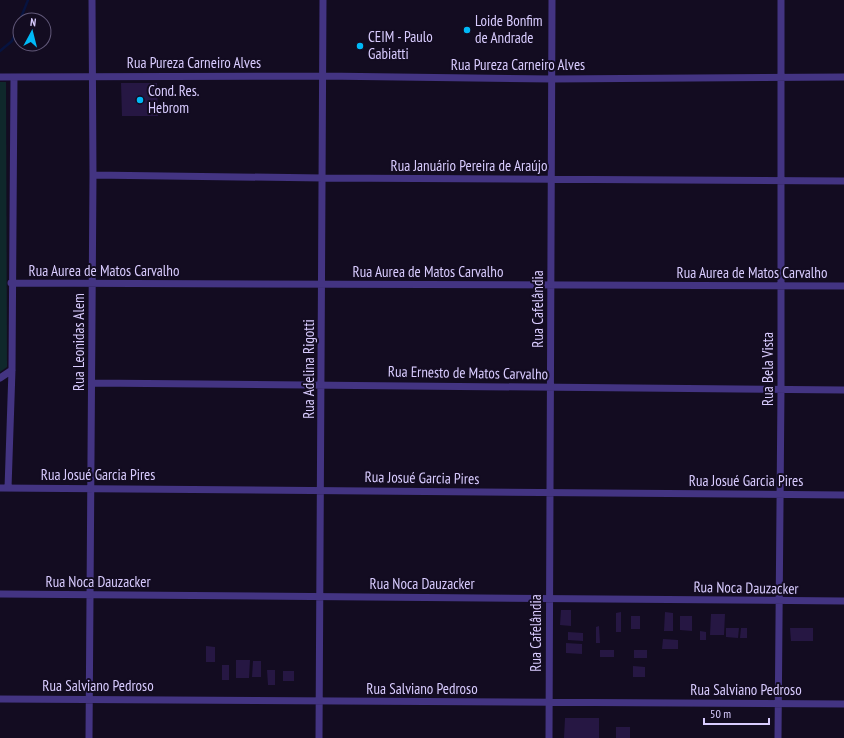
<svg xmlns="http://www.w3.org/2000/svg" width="844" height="738" font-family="'PT Sans Narrow',sans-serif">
<rect width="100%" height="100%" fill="#130c21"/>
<path fill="#0f282b" d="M0 82H6L7 367 0 372Z"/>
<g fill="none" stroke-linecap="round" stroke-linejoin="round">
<path stroke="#07133f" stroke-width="2.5" d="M20 20 28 0
M0 51 12 41 20 21"/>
</g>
<path fill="#261743" d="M121 83H157L158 116H122Z
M561 610H571V626L560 625Z
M621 612V632H616V613Z
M665 612 673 613V631H664Z
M711 614H725L724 635H710Z
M631 616H640V629H631Z
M680 616H692V631L680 630Z
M599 626 600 643H596V627Z
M726 628H739L738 638 726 637Z
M741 628H747V638H740Z
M790 628H813V641H791Z
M700 631 706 632V640H700Z
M568 632 583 633V641L568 640Z
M663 639 678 640V649H662Z
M566 643 582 644V654L566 653Z
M206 646 215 647V662H206Z
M600 650H614V657H600Z
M634 650H647V658H634Z
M236 660H250L249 678H236Z
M253 661H261V677H252Z
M222 665H229V680H222Z
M633 666 645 667V677H633Z
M267 670H275V685H268Z
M283 671H294V681H283Z
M565 718H599V738H564Z
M616 727H630V738H616Z"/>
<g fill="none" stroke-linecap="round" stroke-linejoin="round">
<path stroke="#433482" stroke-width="7" d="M0 77 323 76 552 79 844 77
M93 175 323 178 844 181
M11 283 844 286
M0 378 12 370
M92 383 844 390
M0 488 844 495
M8 488 12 370 14 77
M0 594 844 601
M0 699 844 704
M89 738 93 175 92 0
M319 738 323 0
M549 738 552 0
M778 738 781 389V0"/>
</g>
<g fill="#00b9f7" stroke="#130c21" stroke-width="1.5">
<circle cx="467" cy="30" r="4"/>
<circle cx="360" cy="46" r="4"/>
<circle cx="140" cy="100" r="4"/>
</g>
<g text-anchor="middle" stroke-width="4" stroke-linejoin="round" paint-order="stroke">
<g font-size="15" fill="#d9ccff" stroke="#130c21" text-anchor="start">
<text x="475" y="26">Loide Bonfim<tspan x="475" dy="17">de Andrade</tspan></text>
<text x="368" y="42">CEIM - Paulo<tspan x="368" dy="17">Gabiatti</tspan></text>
<text x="148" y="96">Cond. Res.<tspan x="148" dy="17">Hebrom</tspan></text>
</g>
<g font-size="15" fill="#d9ccff" stroke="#130c21">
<text x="194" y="68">Rua Pureza Carneiro Alves</text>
<text x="518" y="70">Rua Pureza Carneiro Alves</text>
<text x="469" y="171">Rua Januário Pereira de Araújo</text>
<text x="104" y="276">Rua Aurea de Matos Carvalho</text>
<text x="428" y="277">Rua Aurea de Matos Carvalho</text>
<text x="752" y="278">Rua Aurea de Matos Carvalho</text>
<text transform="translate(538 309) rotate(-90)" y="5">Rua Cafelândia</text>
<text transform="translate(79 342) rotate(-90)" y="5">Rua Leonidas Alem</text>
<text transform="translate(309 369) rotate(-90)" y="5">Rua Adelina Rigotti</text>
<text transform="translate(768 369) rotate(-90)" y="5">Rua Bela Vista</text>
<text transform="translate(468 373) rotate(1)" y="5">Rua Ernesto de Matos Carvalho</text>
<text x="98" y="480">Rua Josué Garcia Pires</text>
<text transform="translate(422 478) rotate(1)" y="5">Rua Josué Garcia Pires</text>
<text x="746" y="486">Rua Josué Garcia Pires</text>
<text x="98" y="587">Rua Noca Dauzacker</text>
<text x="422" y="589">Rua Noca Dauzacker</text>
<text transform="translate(746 588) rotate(1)" y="5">Rua Noca Dauzacker</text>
<text transform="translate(536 633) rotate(-90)" y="5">Rua Cafelândia</text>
<text x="98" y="691">Rua Salviano Pedroso</text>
<text x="422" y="694">Rua Salviano Pedroso</text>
<text x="746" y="695">Rua Salviano Pedroso</text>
</g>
</g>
<g transform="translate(32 32) rotate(7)"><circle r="19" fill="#130c21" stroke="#62597a"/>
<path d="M0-3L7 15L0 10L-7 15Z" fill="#00b9f7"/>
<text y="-6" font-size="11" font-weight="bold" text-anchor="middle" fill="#d9ccff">N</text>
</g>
<path d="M704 718v6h65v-6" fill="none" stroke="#d9ccff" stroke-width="2"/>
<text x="710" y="718" font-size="12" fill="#d9ccff" stroke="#130c21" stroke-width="3" paint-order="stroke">50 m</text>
</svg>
